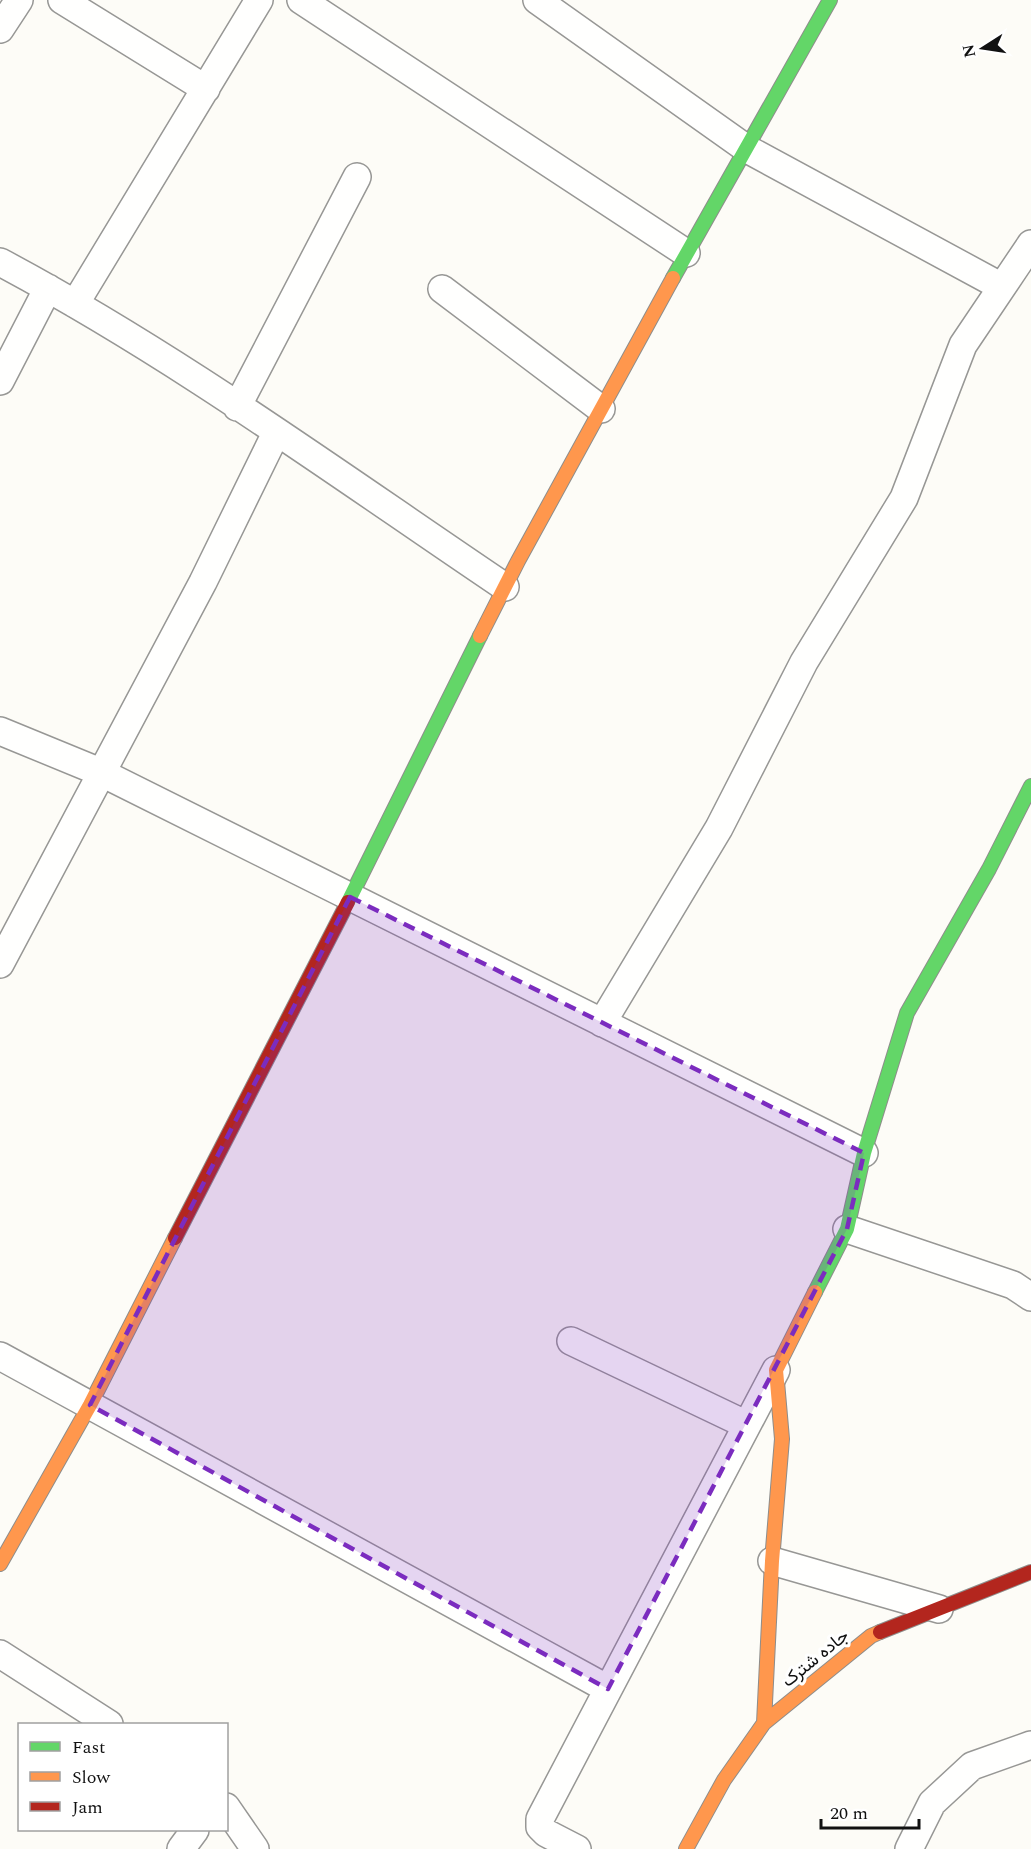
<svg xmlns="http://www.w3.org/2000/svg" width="1031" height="1849" font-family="Spectral,Vazirmatn,serif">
<rect width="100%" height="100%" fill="#fdfcf7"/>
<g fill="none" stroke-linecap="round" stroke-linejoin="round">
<g stroke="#979795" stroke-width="30">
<path id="street" d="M62 0 206 89
M301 0 686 253
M537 0 747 149 1002 287
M0 29 19 0
M0 262C175 355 340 476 505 587
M442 289 601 409
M75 304 259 0
M0 381 48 288
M237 407 357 177
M0 731 100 772 864 1153
M0 964 203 582 276 433
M602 1023 719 828 804 662 904 498 963 345 1031 244
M847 1229 1013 1285 1031 1297
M571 1341 747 1425
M0 1356 608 1689
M772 1561 939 1609
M0 1654 109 1724
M226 1807 255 1849
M181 1849 195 1830
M577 1849 546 1833 540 1827V1819L776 1370
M909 1849 932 1803 972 1766 1031 1745"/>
</g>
<g stroke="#8e8d8b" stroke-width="16">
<path id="fast" d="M673 278 830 0
M348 902 480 636
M815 1292 847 1229 864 1153 907 1013 989 869 1031 786"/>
</g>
<g stroke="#8e8d8b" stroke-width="16">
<path id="slow" d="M480 636 518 561 673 278
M0 1564 90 1405 175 1238
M764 1723 772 1561 782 1439 776 1370 815 1292
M686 1849 724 1780 764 1723 871 1636 880 1632"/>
</g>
<g stroke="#8e8d8b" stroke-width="16">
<path id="jam" d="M175 1238 348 902
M880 1632 1031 1572"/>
</g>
<use href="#street" stroke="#fffffe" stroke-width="27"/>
<use href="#fast" stroke="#63d668" stroke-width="14"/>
<use href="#slow" stroke="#ff974d" stroke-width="14"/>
<use href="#jam" stroke="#b3261e" stroke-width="14"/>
</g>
<path fill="#7b2cbf" fill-opacity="0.2" stroke="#7b2cbf" stroke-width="4.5" stroke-dasharray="12 8" stroke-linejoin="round" d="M350 897 864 1153 847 1229 608 1689 90 1405Z"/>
<g text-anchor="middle" stroke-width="6" stroke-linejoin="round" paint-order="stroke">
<g font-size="18" fill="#111" stroke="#fff">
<text transform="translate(815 1658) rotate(-39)" y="6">جاده شترک</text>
</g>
</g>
<rect x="18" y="1723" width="210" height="108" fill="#ffffff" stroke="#a0a0a0" stroke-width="1.5"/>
<rect x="30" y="1742" width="30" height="9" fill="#63d668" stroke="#a0a0a0" stroke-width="1.5"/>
<text x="72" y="1753" font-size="18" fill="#111111">Fast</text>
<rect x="30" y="1772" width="30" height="9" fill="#ff974d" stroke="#a0a0a0" stroke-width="1.5"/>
<text x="72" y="1783" font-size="18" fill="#111111">Slow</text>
<rect x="30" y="1802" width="30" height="9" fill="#b3261e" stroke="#a0a0a0" stroke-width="1.5"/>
<text x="72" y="1813" font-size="18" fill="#111111">Jam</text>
<g transform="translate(983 48) rotate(258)" stroke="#ffffff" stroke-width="4.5" paint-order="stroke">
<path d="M0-4.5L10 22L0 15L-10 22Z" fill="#111111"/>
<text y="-9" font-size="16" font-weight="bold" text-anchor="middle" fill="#111111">N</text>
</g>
<path d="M821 1819v9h98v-9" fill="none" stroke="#111111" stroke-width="3"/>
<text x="830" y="1819" font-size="18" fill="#111111" stroke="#ffffff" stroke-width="4.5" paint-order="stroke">20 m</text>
</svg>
